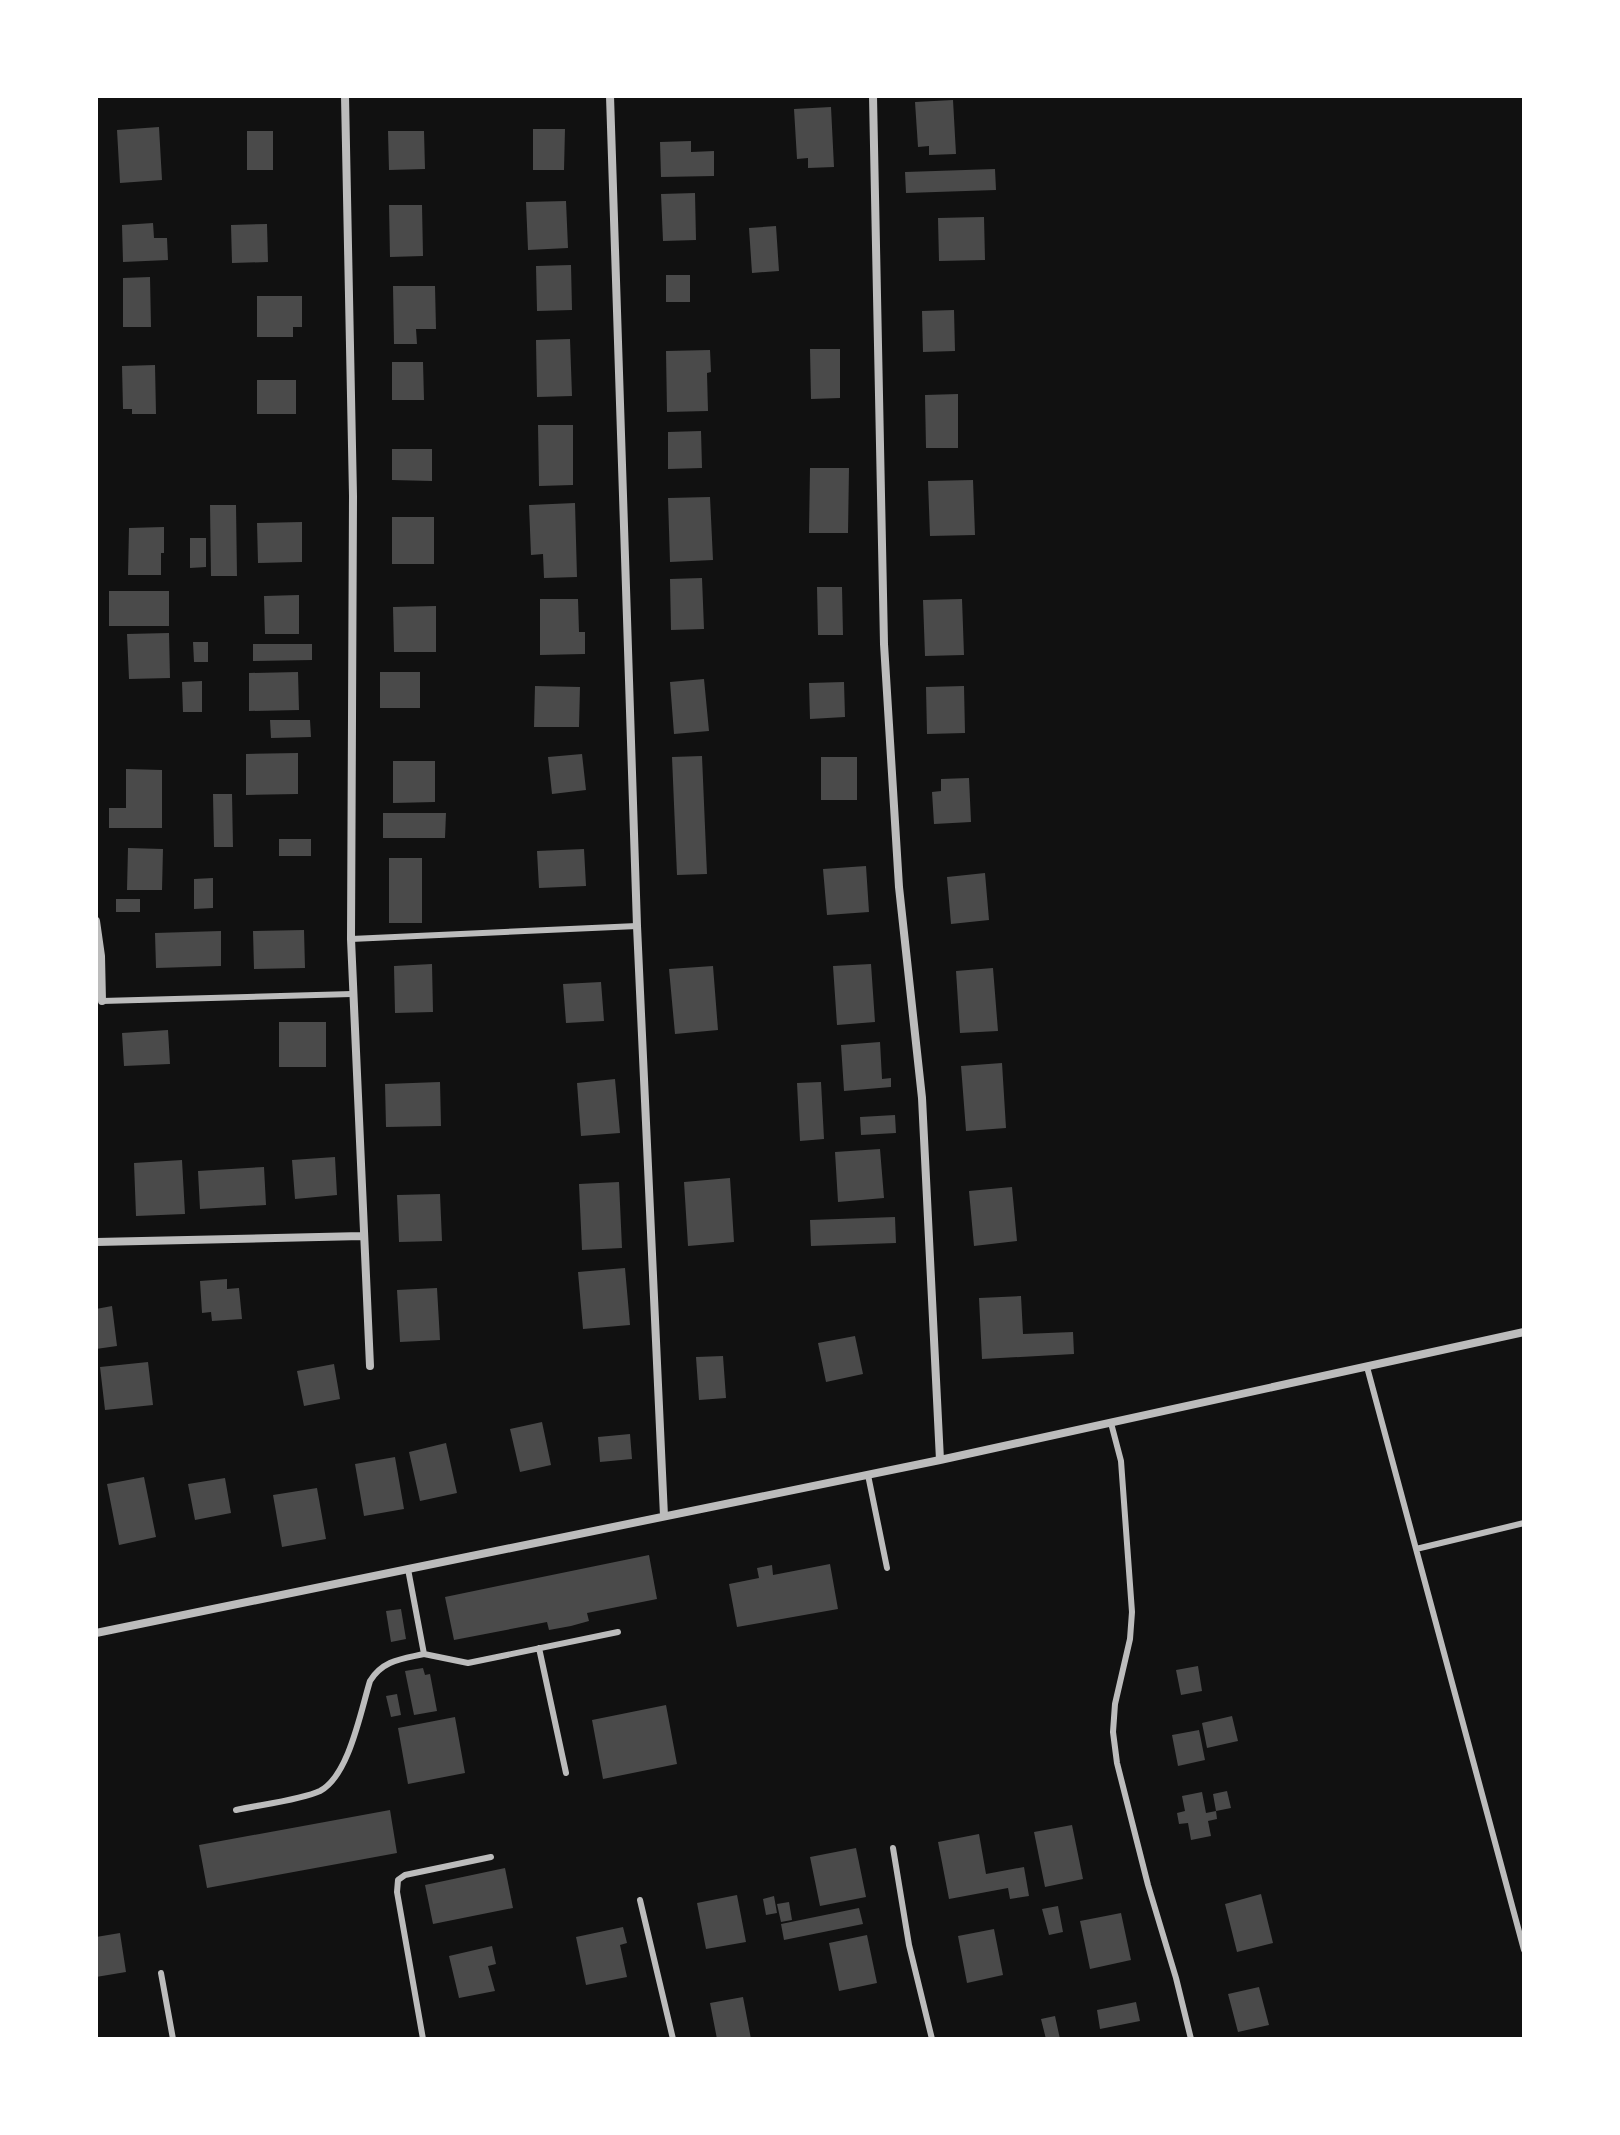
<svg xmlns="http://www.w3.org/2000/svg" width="1620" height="2135" font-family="'Fira Sans Condensed',sans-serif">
<rect width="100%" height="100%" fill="#111"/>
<path fill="#4a4a4a" d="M953 100 956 154 929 155V146L918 147 915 102Z
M831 107 834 167 808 168V158L797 159 794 109Z
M159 127 162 180 120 183 117 130Z
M533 129H565L564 170H533Z
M247 131H273V170H247Z
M388 131H424L425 169 389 170Z
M691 141V152L714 151V176L661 177 660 142Z
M995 169 996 190 906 193 905 172Z
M695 193 696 240 663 241 661 194Z
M566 201 568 248 528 250 526 202Z
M389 205H422L423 256 390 257Z
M984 217 985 260 939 261 938 218Z
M153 223 154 238H167L168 260 123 262 122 225Z
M267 224 268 262 232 263 231 225Z
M776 226 779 271 752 273 749 228Z
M571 265 572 310 537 311 536 266Z
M666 275H690V302H666Z
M150 277 151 327H123V278Z
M393 286H435L436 329H416L417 344H394Z
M257 296H302V327H293V337H257Z
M954 310 955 351 923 352 922 311Z
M570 339 572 396 537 397 536 340Z
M810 349H840V398L811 399Z
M710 350 711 372 707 373 708 411 667 412 666 351Z
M392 362H423L424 400H392Z
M155 365 156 414H132V409H123L122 366Z
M257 380H296V414H257Z
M958 394V448H926L925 395Z
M538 425H573V485L539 486Z
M701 431 702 468 668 469V432Z
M392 449H432V481L392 480Z
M810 468H849L848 533H809Z
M973 480 975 535 930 536 928 481Z
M710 497 713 560 670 562 668 498Z
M575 503 577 577 544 578 543 554 531 555 529 505Z
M210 505H236L237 576H211Z
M392 517H434V564H392Z
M302 522V562L258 563 257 523Z
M164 527V553H161V575H128L129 528Z
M190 538H206V567L190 568Z
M702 578 704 629 671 630 670 579Z
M817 587H842L843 635H818Z
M109 591H169V626H109Z
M299 595V634H265L264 596Z
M540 599H578L579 632H585V654L540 655Z
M962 599 964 655 925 656 923 600Z
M436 606V652H394L393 607Z
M169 633 170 678 129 679 127 634Z
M193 642H208V662H194Z
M253 644H312V660L253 661Z
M298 672 299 710 249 711V673Z
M380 672H420V708H380Z
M704 679 709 731 674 734 670 682Z
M202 681V712H183L182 682Z
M844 682 845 717 810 719 809 683Z
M535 686 580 687 579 727H534Z
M964 686 965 733 927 734 926 687Z
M270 720H310L311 737 271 738Z
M298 753V794L246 795V754Z
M582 754 586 790 552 794 548 757Z
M702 756 707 874 677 875 672 757Z
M821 757H857V800H821Z
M393 761H435V802L393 803Z
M126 769 162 770V828H109V808H126Z
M969 778 971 822 934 824 932 792 941 791V779Z
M213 794H232L233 847H214Z
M383 813H446L445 838H383Z
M279 839H311V856H279Z
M128 848 163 849 162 890H127Z
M584 849 586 886 539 888 537 851Z
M389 858H422V923H389Z
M866 866 869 912 827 915 823 869Z
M985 873 989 920 951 924 947 877Z
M213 878V908L194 909V879Z
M116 899H140V912H116Z
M304 930 305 968 254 969 253 931Z
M221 931V966L156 968 155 933Z
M432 964 433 1012 395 1013 394 966Z
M871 964 875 1022 837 1025 833 966Z
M713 966 718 1030 675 1034 669 969Z
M993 968 998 1031 960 1033 956 971Z
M601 982 604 1021 566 1023 563 984Z
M279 1022H326V1067H279Z
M168 1030 170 1064 124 1066 122 1033Z
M880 1042 882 1079 891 1078V1087L844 1091 841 1045Z
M1002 1063 1006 1128 966 1131 961 1066Z
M615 1079 620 1133 581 1136 577 1083Z
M440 1082 441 1126 386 1127 385 1084Z
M821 1082 824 1139 800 1141 797 1083Z
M895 1115 896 1133 861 1135 860 1117Z
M880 1149 884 1198 838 1202 835 1152Z
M335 1157 337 1195 295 1199 292 1160Z
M182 1160 185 1214 136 1216 134 1163Z
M264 1167 266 1205 200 1209 198 1171Z
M730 1178 734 1242 688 1246 684 1182Z
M619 1182 622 1248 582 1250 579 1184Z
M1012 1187 1017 1241 974 1246 969 1191Z
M440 1194 442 1241 399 1242 397 1195Z
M895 1217 896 1243 811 1246 810 1220Z
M625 1268 630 1325 583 1329 578 1272Z
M227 1279V1289L239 1288 242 1319 212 1321 211 1312 202 1313 200 1281Z
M437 1288 440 1340 400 1342 397 1290Z
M1021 1296 1023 1334 1073 1332 1074 1354 982 1359 979 1298Z
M112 1306 117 1346 96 1349V1309Z
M855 1336 863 1374 826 1382 818 1343Z
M723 1356 726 1398 699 1400 696 1357Z
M148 1362 153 1405 105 1410 100 1367Z
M334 1364 340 1399 304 1406 297 1371Z
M542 1422 551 1465 520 1472 510 1429Z
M630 1434 632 1459 600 1462 598 1437Z
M446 1443 457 1493 420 1501 409 1452Z
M395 1457 404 1509 364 1516 355 1464Z
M144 1477 156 1537 119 1545 107 1484Z
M225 1478 231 1513 195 1520 188 1484Z
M317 1488 326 1539 282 1547 273 1495Z
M649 1555 657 1599 587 1613 589 1621 571 1626 549 1630 547 1622 454 1640 445 1597Z
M830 1564 838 1609 737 1627 729 1584 759 1578 757 1568 772 1565 773 1575Z
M401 1609 406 1639 391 1642 386 1611Z
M1198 1666 1202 1691 1181 1695 1176 1670Z
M423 1668 425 1675 430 1674 437 1711 414 1715 405 1671Z
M397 1694 401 1715 391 1717 386 1696Z
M666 1705 677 1764 603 1779 592 1720Z
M1232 1716 1238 1741 1207 1748 1202 1723Z
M455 1717 465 1773 408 1784 398 1728Z
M1199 1730 1205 1760 1178 1766 1172 1735Z
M1227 1791 1231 1808 1216 1811 1213 1794Z
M1202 1792 1206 1813 1216 1811 1217 1819 1208 1821 1211 1836 1191 1840 1188 1823 1179 1824 1177 1813 1185 1811 1182 1796Z
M390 1810 397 1853 207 1888 199 1845Z
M1072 1825 1083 1879 1045 1887 1034 1832Z
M979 1834 986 1874 1024 1867 1029 1896 1010 1899 1008 1888 949 1899 938 1842Z
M856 1848 866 1897 820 1906 810 1857Z
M505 1868 513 1908 433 1924 425 1885Z
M1261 1894 1273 1943 1237 1952 1225 1904Z
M737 1895 746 1942 706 1949 697 1903Z
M774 1896 777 1913 766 1915 763 1899Z
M789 1902 792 1920 781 1922 777 1904Z
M1058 1906 1063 1932 1049 1935 1042 1909Z
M859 1908 863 1924 784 1940 781 1924Z
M1121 1913 1131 1960 1090 1969 1080 1921Z
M623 1927 627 1943 620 1945 627 1977 586 1985 576 1937Z
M994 1929 1003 1975 967 1983 958 1936Z
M120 1933 126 1972 96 1977V1937Z
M867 1935 877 1983 839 1991 829 1943Z
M492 1946 496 1964 488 1966 495 1991 459 1998 449 1956Z
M1259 1987 1269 2025 1238 2032 1228 1994Z
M743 1997 751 2039H717L710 2003Z
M1136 2002 1140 2021 1100 2029 1097 2010Z
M1055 2016 1060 2039H1046L1041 2019Z"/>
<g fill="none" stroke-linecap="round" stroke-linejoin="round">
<path stroke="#bcbcbc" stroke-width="6" d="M351 939 637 926
M102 1001 352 994
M1367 1367 1416 1549 1524 1523
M1111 1423 1121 1461 1132 1612 1130 1639 1115 1704 1113 1732 1117 1763 1148 1885 1176 1978 1191 2039
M868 1475 887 1568
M1416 1549 1524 1950
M539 1648 566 1773
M424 1654 468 1663 618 1632
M236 1810C258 1805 301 1800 320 1791 349 1776 361 1710 370 1681 383 1660 402 1659 424 1654L408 1569
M893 1848 909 1945 932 2039
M640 1900 673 2039
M161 1973 173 2039
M423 2039 397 1892 398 1880 405 1875 491 1857"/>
<path stroke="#bcbcbc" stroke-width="8" d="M345 96 353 496 351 939 370 1366
M610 96 637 926 664 1516
M873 96 884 644 899 887 922 1098 940 1460
M96 921 101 956 102 1001
M96 1242 362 1236
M96 1633 940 1460 1524 1332"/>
</g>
<rect width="1620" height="2135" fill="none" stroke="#ffffff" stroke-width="196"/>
</svg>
